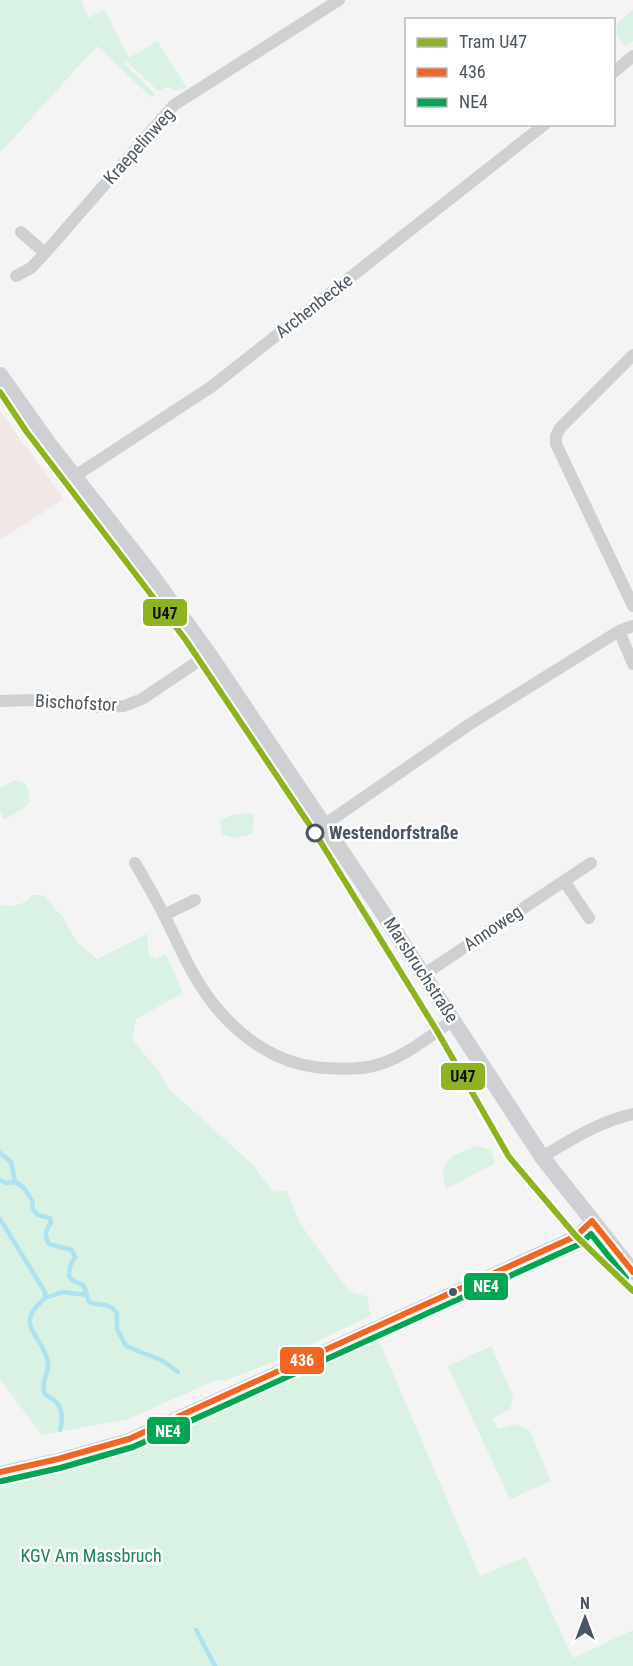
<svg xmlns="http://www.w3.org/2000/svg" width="633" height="1666" font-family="'Roboto Condensed',sans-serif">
<rect width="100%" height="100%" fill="#f4f4f4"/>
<path fill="#f1e7e6" d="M0 411 64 499 0 540Z"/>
<path fill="#d9f2e3" d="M0 0H81L89 18 104 9 129 58 157 41 187 88 176 90 167 87 158 91 126 61 123 62 155 94 152 98 97 46 0 153Z
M633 10V41L625 47C611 28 615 23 633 10Z
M14 780C28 780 28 789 30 801L24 808 4 820 0 811V788Z
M252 813 254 818 252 834 234 838 222 834 220 821C230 814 240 813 252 813Z
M32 895H43L64 919 76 941 97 959 147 934 149 955 156 959 166 954 183 993 136 1019 132 1039 159 1072 168 1088 253 1165 273 1192 286 1190 301 1225 349 1291 368 1297 370 1316 283 1358 227 1380 214 1381 128 1419 42 1435 0 1379V905C13 907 23 906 32 895Z
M477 1146 491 1150 495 1163 446 1189C436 1160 454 1154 477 1146Z
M378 1339 480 1576 526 1557 573 1658 633 1630V1666H0V1486C75 1474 146 1444 215 1413 270 1389 324 1364 378 1339Z
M491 1346 513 1396 510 1409 492 1419 498 1429 516 1424 529 1430 551 1481 510 1499 448 1366Z"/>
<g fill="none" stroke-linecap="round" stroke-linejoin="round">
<path stroke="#aee2f0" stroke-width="4.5" d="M0 1153 11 1162 15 1182 23 1187 32 1200 33 1209 38 1215 50 1218 51 1223C45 1230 44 1236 49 1244L72 1250 75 1257 70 1266 69 1276 72 1280 84 1286 89 1302C102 1307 107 1301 117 1313V1329L126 1346 163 1361 178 1372
M0 1180 7 1183 15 1182
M0 1219 45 1292V1298C11 1328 44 1334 48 1363 49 1373 41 1382 44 1391 45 1397 50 1397 54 1400 63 1407 63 1420 60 1430
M45 1298 62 1292 87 1295
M196 1630 215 1666"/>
<path stroke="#ced0d2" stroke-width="12" d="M614 72 633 56
M21 232 45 253
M16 276 31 268 45 253 174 105 339 0
M633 355 560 428 556 436V444L633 606
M75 476 211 387 545 124
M619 631 633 664
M0 701 34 700 99 707 124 706 142 699 209 654
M324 825 470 724 619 631 633 626
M135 863C145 880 155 897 164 915 174 934 182 954 193 973 220 1022 266 1064 324 1068 344 1069 364 1070 383 1063 409 1054 431 1035 453 1020
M564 881 589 918
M164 915 195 900
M423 975 591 863
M542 1157C570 1140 600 1121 633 1114
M0 1472 58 1459 129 1439 576 1236 592 1221"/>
<path stroke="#ced0d4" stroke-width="16" d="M0 375 49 444 147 569 209 654 381 910 542 1157 633 1272"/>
<g stroke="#fff" stroke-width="10">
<path id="bus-1" d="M592 1221 633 1272
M0 1472 58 1459 129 1439 576 1236 592 1221"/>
</g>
<g stroke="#fff" stroke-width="10">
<path id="bus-2" d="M2 1481 60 1468 133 1447 580 1244 591 1234 626 1278"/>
</g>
<use href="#bus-1" stroke="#f26522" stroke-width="6"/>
<use href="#bus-2" stroke="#00a651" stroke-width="6"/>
<g stroke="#fff" stroke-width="10">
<path id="tram-1" d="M0 392 26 431 185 639 315 833 437 1031 509 1157 576 1236 633 1291"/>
</g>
<use href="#tram-1" stroke="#8db320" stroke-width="6"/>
</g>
<circle fill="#fff" stroke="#4a5661" stroke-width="3" cx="315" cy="833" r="8"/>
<circle fill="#4a5661" stroke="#fff" stroke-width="2" cx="453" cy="1292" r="5"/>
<g text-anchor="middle" stroke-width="5" stroke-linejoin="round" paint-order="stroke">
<g font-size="18" fill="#4a5661" stroke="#fff">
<text transform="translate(139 146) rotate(-48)" y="6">Kraepelinweg</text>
<text transform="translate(314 306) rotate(-38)" y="6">Archenbecke</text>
<text transform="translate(76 703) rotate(3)" y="6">Bischofstor</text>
<text transform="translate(493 928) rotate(-34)" y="6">Annoweg</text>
<text transform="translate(421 970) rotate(57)" y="6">Marsbruchstraße</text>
</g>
<g font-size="18" font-weight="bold" fill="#4a5661" stroke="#fff" text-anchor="start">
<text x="329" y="839">Westendorfstraße</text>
</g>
<g font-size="18" fill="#17864f" stroke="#fff">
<text x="91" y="1562">KGV Am Massbruch</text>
</g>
</g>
<g stroke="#fff" stroke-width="2">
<rect x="142" y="598" width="46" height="29" rx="6" fill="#8db320"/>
<rect x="440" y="1062" width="46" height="29" rx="6" fill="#8db320"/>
<rect x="463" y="1272" width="46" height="29" rx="6" fill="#00a651"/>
<rect x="279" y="1346" width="46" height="29" rx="6" fill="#f26522"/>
<rect x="146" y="1416" width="45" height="29" rx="6" fill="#00a651"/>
</g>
<g font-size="16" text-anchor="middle" font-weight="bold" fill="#fff">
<text x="486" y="1292">NE4</text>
<text x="302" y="1366">436</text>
<text x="168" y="1437">NE4</text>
</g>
<g font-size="16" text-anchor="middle" font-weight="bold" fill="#111">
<text x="165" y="619">U47</text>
<text x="463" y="1082">U47</text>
</g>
<rect x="405" y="18" width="210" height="108" fill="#ffffff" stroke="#b7bbc0" stroke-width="1.5"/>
<rect x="417" y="38" width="30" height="9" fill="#8db320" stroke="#b7bbc0" stroke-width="1.5"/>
<text x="459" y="48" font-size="18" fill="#4a5661">Tram U47</text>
<rect x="417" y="68" width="30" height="9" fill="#f26522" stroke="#b7bbc0" stroke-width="1.5"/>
<text x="459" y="78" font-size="18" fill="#4a5661">436</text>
<rect x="417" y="98" width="30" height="9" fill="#00a651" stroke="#b7bbc0" stroke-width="1.5"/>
<text x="459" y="108" font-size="18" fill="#4a5661">NE4</text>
<g transform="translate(585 1618)" stroke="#ffffff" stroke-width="4.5" paint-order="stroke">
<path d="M0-4.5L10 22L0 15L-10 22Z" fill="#4a5661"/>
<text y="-9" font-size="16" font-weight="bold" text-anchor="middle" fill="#4a5661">N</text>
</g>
</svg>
